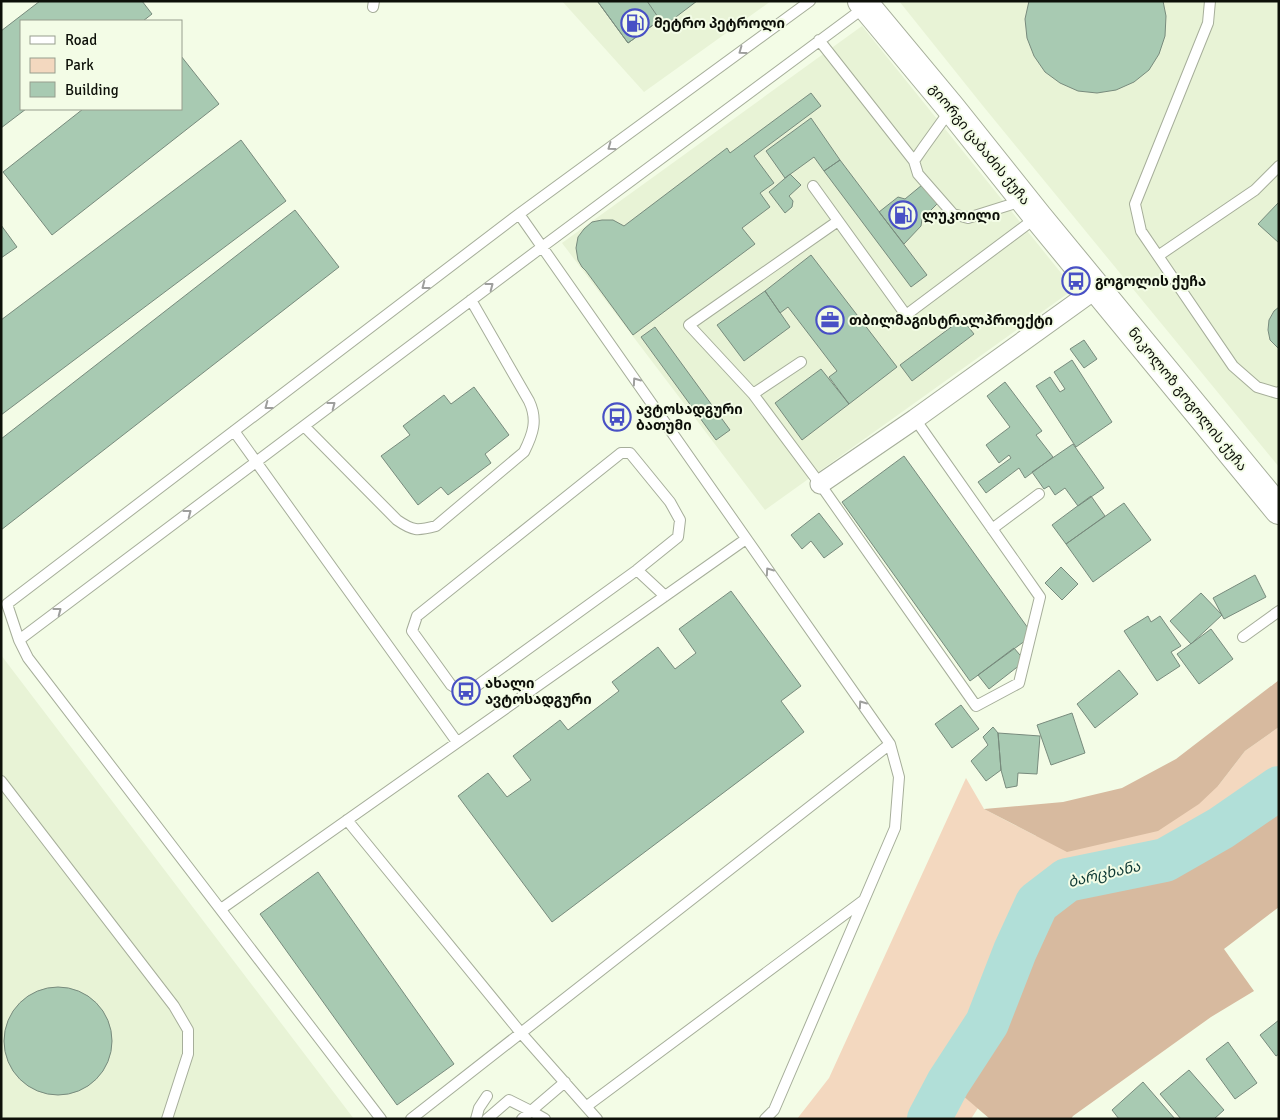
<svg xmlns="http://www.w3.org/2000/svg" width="1280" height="1120" font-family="Signika,'Noto Sans Georgian',sans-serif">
<rect width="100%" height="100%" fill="#f3fce6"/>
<path fill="#e8f3d6" d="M562 1H771L644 92Z
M899 1H1279V467L983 106Z
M862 26 1074 289 765 510 562 243Z
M1 655 354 1119H1Z"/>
<path fill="#f3d8bf" d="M1279 727 1278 789 1221 828 1165 860 1112 870 1037 903 1015 951 987 1023 948 1083 978 1108 971 1119H797L829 1078 966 778 984 809 1036 836 1218 786 1245 751Z"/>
<path fill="#d7ba9f" d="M1279 680V727L1245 751 1218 786 1199 804 1158 831 1067 852 984 809 1063 802 1122 788 1176 759Z
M1278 789 1279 907 1224 949 1254 991 1211 1017 1073 1116 1071 1119H990L948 1083 987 1023 1015 951 1037 903 1067 880 1165 860 1221 828Z"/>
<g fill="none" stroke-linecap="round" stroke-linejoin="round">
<path stroke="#b1dfd8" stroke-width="44" d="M929 1119 948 1083 987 1023 1015 951 1037 903 1067 880 1165 860 1221 828 1279 788"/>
</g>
<path fill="#a8cab2" stroke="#788b7d" d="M40 1H142L152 14 143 21H21V109H26L1 128V31Z
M599 1H647L660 20 628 43 598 2Z
M599 1H697L664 26 660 20 628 43 598 2Z
M1029 1H1163L1166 16 1165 36 1159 54 1149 70 1134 82 1116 90 1097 93 1078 91 1060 83 1045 72 1034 56 1027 38 1025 19Z
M181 56 219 104 52 235 3 172 83 109H181Z
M811 93 821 106 754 156 774 183 760 193 770 207 742 228 755 244 633 335 586 271 582 267 578 260 576 248 578 237 584 229 592 222 602 220H613L624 226 727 148 730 153Z
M811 118 840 160 824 171 814 157 785 178 766 151Z
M241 140 286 201 1 415V320Z
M840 160 927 275 911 287 824 171Z
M790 174 801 185 789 196 793 201 792 207 785 213 769 192Z
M922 185 938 203 922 219 921 226 904 244 879 212 898 197 905 199Z
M1279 202V243L1258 224Z
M295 210 339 267 1 530V439Z
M1 225 17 247 1 258Z
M811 255 897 367 849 404 829 377 837 371 788 307 780 313 765 291Z
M765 291 790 327 744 361 717 325Z
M1279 307V349L1270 340 1268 330 1269 320 1274 311Z
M962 319 974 334 912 381 900 365Z
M655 327 730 430 716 440 641 337Z
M1084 340 1097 359 1084 368 1070 349Z
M1072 360 1112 422 1076 447 1036 386 1050 377 1060 392 1065 389 1054 372Z
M821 369 849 404 802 440 775 403Z
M1005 382 1042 431 1036 435 1053 457 1025 478 1019 468 986 493 978 482 1011 458 1009 455 999 463 986 445 1010 427 987 396Z
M474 387 509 435 485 454 491 463 448 495 441 487 418 505 381 456 410 435 403 426 444 395 451 404Z
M1073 444 1104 488 1078 506 1065 488 1055 495 1049 486 1044 489 1032 472Z
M904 456 1033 635 970 681 842 502Z
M1091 496 1105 516 1066 544 1052 525Z
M1124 503 1151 540 1093 582 1066 544Z
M819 513 843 544 824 558 811 541 802 549 791 535Z
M1061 567 1078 584 1062 600 1045 583Z
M1255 575 1266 597 1224 619 1213 598Z
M731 591 801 686 781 701 804 732 552 922 458 796 488 773 507 797 531 780 513 756 560 720 568 730 619 691 612 682 658 647 675 669 696 653 679 629Z
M1201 593 1222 615 1191 644 1170 621Z
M1148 616 1151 622 1160 616 1181 646 1171 652 1180 666 1157 681 1124 631Z
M1211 629 1233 659 1199 684 1177 654Z
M1014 648 1025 661 989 689 978 675Z
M1119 670 1138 694 1095 728 1077 704Z
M961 705 979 729 952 748 935 724Z
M1072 713 1085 753 1051 765 1037 725Z
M993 727 998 733 1001 770 986 781 971 761 988 745 983 737Z
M998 733 1040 736 1037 774 1018 773 1017 786 1006 788 1001 770Z
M318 872 454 1064 397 1105 260 914Z
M4 1041a54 54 0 1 1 108 0a54 54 0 1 1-108 0Z
M1279 1020V1054L1276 1056 1260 1035Z
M1228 1042 1257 1083 1235 1099 1206 1059Z
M1189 1070 1224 1110 1214 1119H1181L1160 1094Z
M1143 1082 1175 1119H1119L1112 1110Z"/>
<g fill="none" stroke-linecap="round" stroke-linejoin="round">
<g stroke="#a6ae9a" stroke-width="12">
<path id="lane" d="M1210 1 1208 23 1135 204 1141 231 1233 366 1257 387 1277 393 1279 392
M373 7 374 1
M819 40 914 161
M951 109 923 148 914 161 918 174 953 214 968 218 1022 201
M813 186 906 315 1037 217
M519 214 890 744 899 777 895 828 774 1110 765 1119
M838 221 689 325 753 394 820 484 976 706 1019 683 1040 597 915 419
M1158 256 1255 190 1279 166
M753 394 801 362
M304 426 397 520C413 531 417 531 436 526L524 452C533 434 538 420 529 401L471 300
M234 431 457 742
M621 453H630L670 502 680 520 678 537 637 570 471 690 462 692 451 685 412 631 417 616Z
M992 529 1039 494
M637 570 665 596
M1243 637 1279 611
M19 640 542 247 865 7
M1 781 174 1006 188 1030V1054L167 1119
M347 820 521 1033 597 1119
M221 909 746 539
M587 1106 864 900
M381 1119 28 658 19 640 7 604 519 214 810 1
M411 1119 890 744
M476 1119 479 1108 487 1096
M487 1119 509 1100 531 1111 565 1082
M522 1119 531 1111 545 1119"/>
</g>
<g stroke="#a6ae9a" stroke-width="21">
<path id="street" d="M820 484 915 419 1097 288"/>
</g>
<g stroke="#a6ae9a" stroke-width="30">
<path id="primary" d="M862 1 951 108 1038 217 1279 510"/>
</g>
<use href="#lane" stroke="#fff" stroke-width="10"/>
<use href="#street" stroke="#fff" stroke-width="19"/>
<use href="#primary" stroke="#fff" stroke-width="28"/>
</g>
<defs><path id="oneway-chevron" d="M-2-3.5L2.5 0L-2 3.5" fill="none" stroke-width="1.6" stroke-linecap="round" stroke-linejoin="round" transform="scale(1.25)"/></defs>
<g stroke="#9e9f9d">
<use href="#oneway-chevron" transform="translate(742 51) rotate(144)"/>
<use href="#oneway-chevron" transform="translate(611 147) rotate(144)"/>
<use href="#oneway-chevron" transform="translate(425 286) rotate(143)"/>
<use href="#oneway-chevron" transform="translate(490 286) rotate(-37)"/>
<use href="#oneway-chevron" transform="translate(636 381) rotate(-125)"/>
<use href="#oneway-chevron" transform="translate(332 405) rotate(-37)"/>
<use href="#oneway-chevron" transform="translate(268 406) rotate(143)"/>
<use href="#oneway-chevron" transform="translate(188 513) rotate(-37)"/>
<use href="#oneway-chevron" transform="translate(769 571) rotate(-125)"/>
<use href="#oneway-chevron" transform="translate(58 611) rotate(-37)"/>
<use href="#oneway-chevron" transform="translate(862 704) rotate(-125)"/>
</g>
<defs>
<g id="fuel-ring" transform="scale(1.4375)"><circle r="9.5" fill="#f3fce6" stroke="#4850c5" stroke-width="1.5"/><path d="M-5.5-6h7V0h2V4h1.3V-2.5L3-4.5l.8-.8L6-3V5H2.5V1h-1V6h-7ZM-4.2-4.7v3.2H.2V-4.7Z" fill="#4850c5"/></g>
<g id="bus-ring" transform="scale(1.4375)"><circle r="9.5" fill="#f3fce6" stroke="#4850c5" stroke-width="1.5"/><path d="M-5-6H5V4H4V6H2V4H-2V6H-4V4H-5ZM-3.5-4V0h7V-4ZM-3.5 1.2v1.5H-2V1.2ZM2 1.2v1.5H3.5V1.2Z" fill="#4850c5"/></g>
<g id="office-ring" transform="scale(1.4375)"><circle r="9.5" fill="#f3fce6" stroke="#4850c5" stroke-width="1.5"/><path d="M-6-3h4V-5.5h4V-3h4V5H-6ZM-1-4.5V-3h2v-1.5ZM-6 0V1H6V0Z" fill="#4850c5"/></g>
</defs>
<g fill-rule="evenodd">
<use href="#fuel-ring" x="635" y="23"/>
<use href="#fuel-ring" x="903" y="215"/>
<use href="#bus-ring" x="1076" y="281"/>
<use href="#office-ring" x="830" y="320"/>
<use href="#bus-ring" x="617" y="417"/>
<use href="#bus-ring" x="466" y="691"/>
</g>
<g text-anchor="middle" stroke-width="4" stroke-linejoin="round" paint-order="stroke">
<g font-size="14" font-weight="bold" fill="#0d1009" stroke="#f3fce6" text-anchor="start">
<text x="654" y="28">მეტრო პეტროლი</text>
<text x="922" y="220">ლუკოილი</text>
<text x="1095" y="286">გოგოლის ქუჩა</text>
<text x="849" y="325">თბილმაგისტრალპროექტი</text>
<text x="636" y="414">ავტოსადგური<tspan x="636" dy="16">ბათუმი</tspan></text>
<text x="485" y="688">ახალი<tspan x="485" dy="16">ავტოსადგური</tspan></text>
</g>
<g font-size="14" fill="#0d1009" stroke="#f3fce6">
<text transform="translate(980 144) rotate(51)" y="5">გიორგი ცაბაძის ქუჩა</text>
<text transform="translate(1188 399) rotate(51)" y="5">ნიკოლოზ გოგოლის ქუჩა</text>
</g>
<g font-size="15" font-style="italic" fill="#0e3934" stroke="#f3fce6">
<text transform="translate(1104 874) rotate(-13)" y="5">ბარცხანა</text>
</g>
</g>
<rect width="1280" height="1120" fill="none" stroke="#0d1009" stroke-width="5"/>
<rect x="20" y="20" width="162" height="90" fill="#f3fce6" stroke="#979e8e"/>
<rect x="30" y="36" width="25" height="8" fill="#ffffff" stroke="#979e8e"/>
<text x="65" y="45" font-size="15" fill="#0d1009">Road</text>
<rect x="30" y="58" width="25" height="15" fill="#f3d8bf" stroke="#979e8e"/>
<text x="65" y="70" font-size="15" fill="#0d1009">Park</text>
<rect x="30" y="82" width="25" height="15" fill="#a8cab2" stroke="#979e8e"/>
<text x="65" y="95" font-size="15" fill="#0d1009">Building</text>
</svg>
